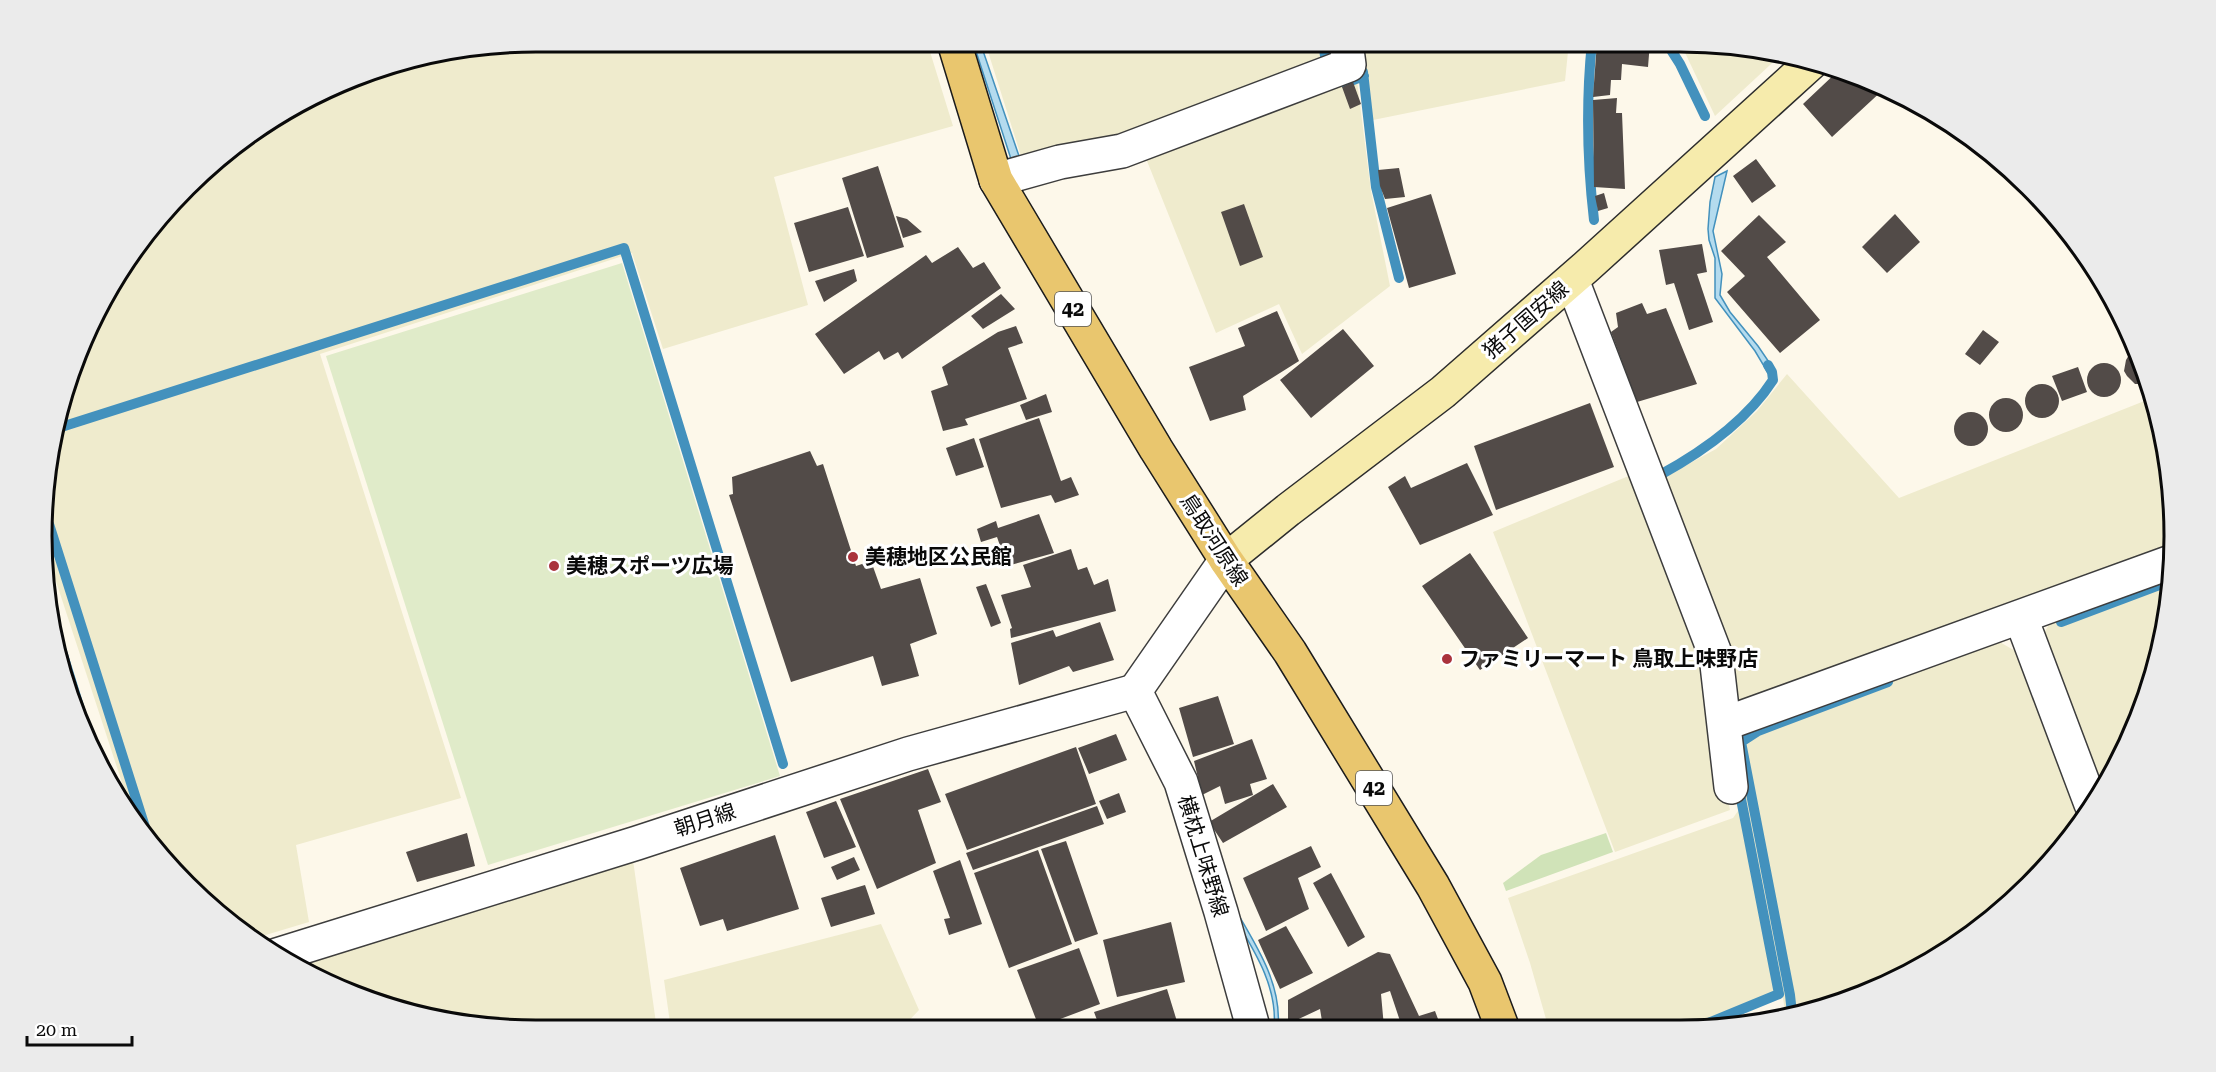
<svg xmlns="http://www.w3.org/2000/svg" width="2216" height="1072" font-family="'Roboto Serif','Noto Sans JP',serif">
<rect width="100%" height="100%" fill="#fdf8ea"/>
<path fill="#efebcd" d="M536 42H927L953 126 774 177 808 305 663 349 632 253 320 354 461 798 296 845 309 922 252 939 187 886 129 804 48 557 52 439 79 347 125 262 235 144 377 68Z
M985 42H1333L1334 54 1166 126 1021 156Z
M1357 42H1569L1565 81 1373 120 1360 70Z
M1680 42 1777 52 1783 53 1715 116Z
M1356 73 1371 191 1390 286 1302 354 1279 304 1216 333 1143 151Z
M1787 374 1899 498 2152 398 2165 440 2173 543 1749 700H1739L1734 692 1659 480 1716 449 1757 411Z
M1631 475 1703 662 1730 810 1615 852 1493 532Z
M2170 573 2164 633 2136 725 2098 791 2041 638 2054 616Z
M1996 640 2019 653 2082 820 2072 837 1980 928 1869 993 1786 1015 1734 735Z
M1743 795 1782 996 1708 1026H1548L1530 963 1508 898 1733 818 1738 811 1736 796Z
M633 860 657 1030H536L439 1020 347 992 296 965Z
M881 924 919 1010 901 1029 671 1030 664 980Z"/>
<path fill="#d0e3b8" d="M1606 833 1613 852 1506 891 1503 883 1541 855Z"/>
<path fill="#e0ebc9" d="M622 263 780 776 488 865 326 356Z"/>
<path fill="#b4dbee" stroke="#4391bd" stroke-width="1.5" d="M973 42H980L1019 156 1011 159Z
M1727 171 1713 231 1722 274 1720 295 1730 312 1758 346 1773 368 1775 377 1771 378 1755 351 1715 298V258L1709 240 1708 229 1710 202 1715 177Z
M47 589 103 769 93 755 46 601Z
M1235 909C1256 945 1282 984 1278 1027H1274C1278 984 1251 946 1230 910Z"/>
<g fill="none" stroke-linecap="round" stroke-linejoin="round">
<path stroke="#4391bd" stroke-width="10" d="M1592 42C1586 101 1587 160 1594 220
M1666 42 1680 64 1705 116
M1319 66 1326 63 1323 42
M1363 72 1376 187 1399 278
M1345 83 1364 76
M55 429 624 248 783 764
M1660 475C1702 452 1746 422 1773 380L1772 372 1768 365
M49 524 145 827
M2061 622 2170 581
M1792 1013 1790 995 1741 742 1758 731 1888 682
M1701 1026 1779 994 1741 799"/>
</g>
<path fill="#524b48" d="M1597 42H1650L1648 67 1622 64 1621 80H1611L1610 95 1593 97Z
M1839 70 1869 80 1885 88 1832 137 1803 104Z
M1353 82 1361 104 1350 109 1342 87Z
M1617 98 1616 113H1622L1625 189 1594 187 1593 100Z
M1756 159 1776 186 1752 203 1733 176Z
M878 166 904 247 867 258 842 178Z
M1399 168 1405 197 1385 199 1380 186 1378 170Z
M1604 193 1608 208 1598 211 1595 196Z
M1431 194 1456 274 1409 288 1387 208Z
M1244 204 1263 257 1240 266 1221 212Z
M848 207 864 256 809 272 794 223Z
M1895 214 1920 242 1887 273 1862 247Z
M1759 215 1786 242 1767 257 1820 320 1780 353 1727 292 1745 276 1721 251Z
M896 216 907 219 922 232 903 238Z
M1702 244 1707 272 1697 274 1713 322 1689 330 1674 283 1666 285 1659 250Z
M958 247 973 268 984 262 1001 288 902 359 898 352 884 360 879 351 844 374 815 334 926 255 932 263Z
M854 269 857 281 824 302 815 281Z
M1001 294 1015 309 983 329 971 316Z
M1642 303 1647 314 1666 308 1697 384 1637 402 1611 332 1618 327 1616 313Z
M1277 311 1299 361 1243 396 1246 410 1210 421 1189 367 1245 346 1238 328Z
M1016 326 1023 343 1008 348 1027 399 965 419 968 425 943 431 931 391 948 385 942 367 998 332Z
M1343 329 1374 366 1311 418 1280 380Z
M1983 330 1999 342 1980 365 1965 354Z
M2137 350 2147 384H2135L2127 376 2124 371 2126 360 2129 355Z
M2087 380a17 17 0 1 1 34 0a17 17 0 1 1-34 0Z
M2078 367 2087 392 2062 401 2052 376Z
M2025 401a17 17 0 1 1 34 0a17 17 0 1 1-34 0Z
M1046 394 1052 412 1026 420 1020 405Z
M1989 415a17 17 0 1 1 34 0a17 17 0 1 1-34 0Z
M1590 403 1614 467 1496 510 1474 446Z
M1954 429a17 17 0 1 1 34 0a17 17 0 1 1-34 0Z
M1039 418 1061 481 1071 477 1079 495 1055 503 1051 495 1001 508 979 439Z
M974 438 984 467 956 476 946 448Z
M810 451 817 466 823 464 856 566 871 561 881 589 920 578 937 634 910 644 919 676 882 686 873 656 791 682 729 495 733 494 732 477Z
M1467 463 1493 515 1420 545 1388 487 1405 476 1411 488Z
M1039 514 1054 553 1007 566 997 537 981 542 977 529 996 521 998 528Z
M1071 549 1078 570 1087 567 1094 585 1108 579 1116 611 1011 638 1010 629 1012 628 1001 595 1031 587 1023 565Z
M1470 553 1528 638 1480 670 1422 586Z
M986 584 1001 623 991 627 976 587Z
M1100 622 1114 660 1073 672 1069 666 1019 685 1011 643 1053 630 1056 637Z
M1218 696 1234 744 1193 757 1179 708Z
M1116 734 1127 760 1089 774 1078 748Z
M1252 739 1267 779 1250 784 1253 795 1225 804 1220 786 1202 795 1194 761Z
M1076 747 1096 804 967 850 945 794Z
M928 769 941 802 918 810 936 863 877 889 840 799Z
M1273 784 1287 807 1223 843 1209 822Z
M1119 793 1126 812 1107 819 1099 801Z
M836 801 856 847 824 858 806 812Z
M1097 806 1104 824 973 870 966 853Z
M467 833 475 866 417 882 406 852Z
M775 835 799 909 727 931 723 919 700 926 680 868Z
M1066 841 1098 934 1075 942 1041 849Z
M1311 846 1321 867 1298 878 1309 909 1266 931 1243 878Z
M1038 850 1072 944 1009 968 974 873Z
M854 857 860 870 837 880 831 867Z
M960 860 982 924 949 935 944 919 950 918 933 871Z
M1331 873 1365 937 1348 947 1313 883Z
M865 885 875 914 831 927 821 898Z
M1171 922 1185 982 1117 997 1103 940Z
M1286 926 1313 973 1280 989 1258 940Z
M1079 948 1100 1004 1039 1027 1017 970Z
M1378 952 1390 954 1419 1016 1435 1011 1441 1027H1402L1390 991 1381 994 1384 1027H1323L1320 1009 1288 1024V1000Z
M1167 989 1179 1028H1100L1094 1012Z"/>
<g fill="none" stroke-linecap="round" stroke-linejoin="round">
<g stroke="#3d3d3d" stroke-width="36">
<path id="minor" d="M996 180 1060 162 1122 151 1349 65 1346 42
M1572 280 1716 656 1731 787
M2021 618 2091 804
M1724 724 2171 562
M277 955 637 843 908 754 1135 691 1181 782 1221 912 1253 1027"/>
</g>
<g stroke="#3d3d3d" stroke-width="36">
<path id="tertiary" d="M1135 691 1226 560"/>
</g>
<g stroke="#2c2c2c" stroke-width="36">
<path id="secondary" d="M1226 560 1288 510 1443 392 1586 267 1812 62"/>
</g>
<g stroke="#1b1b1b" stroke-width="36">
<path id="primary" d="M954 42 996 180 1156 449 1226 560 1290 652 1433 886 1485 982 1502 1027"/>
</g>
<use href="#minor" stroke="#fff" stroke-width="33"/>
<use href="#tertiary" stroke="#fff" stroke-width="33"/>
<use href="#secondary" stroke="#f6ebac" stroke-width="33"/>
<use href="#primary" stroke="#e9c66e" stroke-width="33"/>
</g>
<g fill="#aa333d" stroke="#fff" stroke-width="2">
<circle cx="853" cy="557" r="6"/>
<circle cx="554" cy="566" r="6"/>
<circle cx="1447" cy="659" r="6"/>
</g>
<g text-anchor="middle" stroke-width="6" stroke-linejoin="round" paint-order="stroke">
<g fill="#fff" stroke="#545454" stroke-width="1.5">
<rect x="1055" y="292" width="36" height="34" rx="4.5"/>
<rect x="1356" y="771" width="36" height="34" rx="4.5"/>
</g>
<g font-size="20" font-weight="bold" fill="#0a0a0a">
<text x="1073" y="316">42</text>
<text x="1374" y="795">42</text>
</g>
<g font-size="21" fill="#0a0a0a" stroke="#fff">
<text transform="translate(1526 320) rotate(-41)" y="7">猪子国安線</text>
<text transform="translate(1214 540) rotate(57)" y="7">鳥取河原線</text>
<text transform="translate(705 820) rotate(-18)" y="7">朝月線</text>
<text transform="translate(1203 856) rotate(73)" y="7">横枕上味野線</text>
</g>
<g font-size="21" font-weight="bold" fill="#0a0a0a" stroke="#fff" text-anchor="start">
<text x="865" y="564">美穂地区公民館</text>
<text x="566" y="573">美穂スポーツ広場</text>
<text x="1459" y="666">ファミリーマート 鳥取上味野店</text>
</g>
</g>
<path d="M0 0H2216V1072H0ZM536 52H1680A484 484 0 0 1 2164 536V536A484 484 0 0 1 1680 1020H536A484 484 0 0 1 52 536V536A484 484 0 0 1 536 52Z" fill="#ebebeb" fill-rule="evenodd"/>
<path fill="none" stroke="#0a0a0a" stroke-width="3" d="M536 52H1680A484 484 0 0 1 2164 536V536A484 484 0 0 1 1680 1020H536A484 484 0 0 1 52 536V536A484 484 0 0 1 536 52Z"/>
<path d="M27 1036v9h105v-9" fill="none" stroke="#0a0a0a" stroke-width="3"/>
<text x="36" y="1036" font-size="18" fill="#0a0a0a" stroke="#ffffff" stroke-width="4.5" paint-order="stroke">20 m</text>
</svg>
